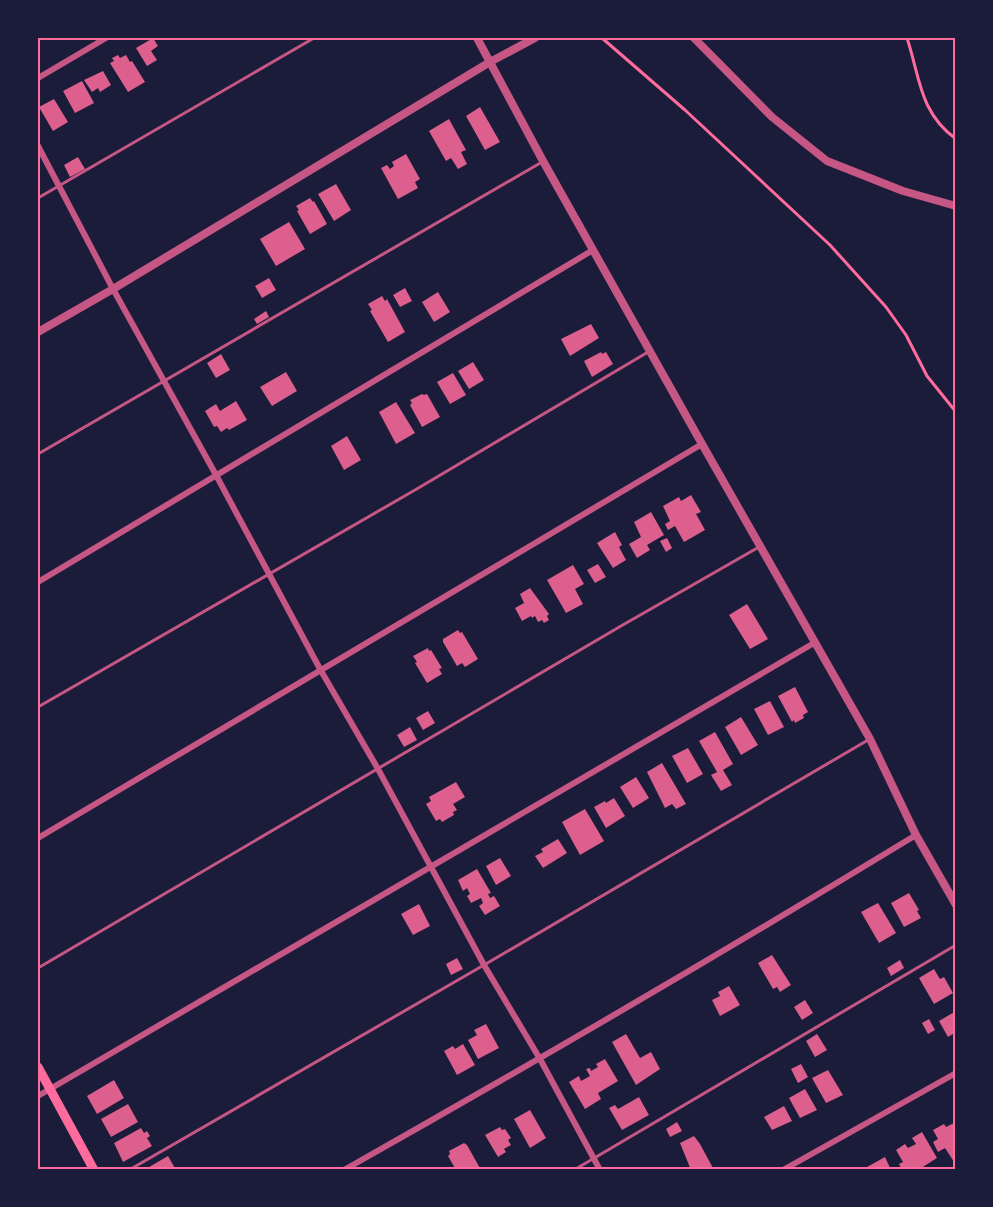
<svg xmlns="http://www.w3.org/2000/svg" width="993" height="1207" font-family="Merriweather,serif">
<rect width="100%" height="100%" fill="#1b1b3a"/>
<path fill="#dd5f8e" d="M153 38 158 46 151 51 157 60 147 66 136 48Z
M118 55 120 58 126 55 130 62 132 61 145 82 128 92 110 63 114 61 112 58Z
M103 71 111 85 100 92 98 88 92 92 84 80Z
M82 81 94 103 75 113 63 91Z
M54 99 68 122 53 131 39 107Z
M480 107 500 142 485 150 466 116Z
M449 119 466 150 461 152 467 164 458 169 451 158 446 161 429 131Z
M406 154 420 179 415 182 418 188 398 199 381 168 387 165 390 169 394 166 392 162Z
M78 157 85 169 70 177 64 165Z
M336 184 351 210 334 221 318 194Z
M310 198 313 202 314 201 327 224 310 234 297 211 299 210 296 206Z
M289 222 305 249 276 266 260 239Z
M269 278 276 290 262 298 255 286Z
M405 288 412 301 400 307 393 295Z
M438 292 450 312 434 322 422 302Z
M382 296 385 301 387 299 405 332 388 342 370 311 372 310 368 304Z
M266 311 269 317 257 324 254 319Z
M591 324 599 338 570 356 561 339Z
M601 352 602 354 606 352 613 364 592 377 584 361Z
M221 354 230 370 216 378 207 363Z
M473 362 484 380 469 389 458 371Z
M286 372 297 391 272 406 260 387Z
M453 373 466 395 450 404 437 382Z
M422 394 424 395 427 394 440 417 422 427 410 405 412 403 410 400Z
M236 401 247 420 229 430 227 428 221 432 217 426 214 427 205 411 216 404 220 411Z
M396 402 415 433 396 444 379 412Z
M347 436 361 460 344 470 331 446Z
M691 495 701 512 696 514 705 530 684 542 675 526 668 530 665 524 670 521 663 506 679 497 681 501Z
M651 512 664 535 647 545 650 550 637 558 629 544 641 537 634 522Z
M615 532 622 545 619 547 626 560 613 568 597 543Z
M667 538 672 548 666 552 660 541Z
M598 564 606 577 595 583 587 570Z
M573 565 584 584 575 589 583 604 566 613 547 580Z
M530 588 549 614 547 616 549 620 544 623 542 620 538 622 535 616 532 618 531 616 522 621 515 608 524 603 520 594Z
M747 604 768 639 750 649 729 615Z
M458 630 460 633 462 632 478 659 465 667 462 663 457 666 443 642V639Z
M428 648 429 651 431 650 442 668 439 669 442 674 427 683 415 663 417 662 413 656Z
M795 687 808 712 803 715 804 718 795 723 794 720 792 722 778 696Z
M770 701 784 727 768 735 754 709Z
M428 711 435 723 423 730 416 718Z
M741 717 758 745 741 755 725 727Z
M410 727 417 740 404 747 397 735Z
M715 732 733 764 723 770 732 785 721 791 711 775 717 772 699 741Z
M688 748 703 774 687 783 672 756Z
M662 763 686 804 676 809 672 804 665 808 647 772Z
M636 777 649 798 633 808 620 787Z
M456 782 465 797 453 804 457 810 453 812 454 815 442 822 440 819 436 821 426 804 431 801 429 797Z
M614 798 625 816 606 828 594 807 605 801 606 803Z
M585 809 604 841 580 855 562 822Z
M558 839 567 853 543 868 535 856 543 852 541 849Z
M500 858 511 876 496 885 486 866Z
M477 869 491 893 488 894 490 898 494 896 500 906 485 915 479 906 483 903 481 898 471 903 467 896 470 894 467 888 463 891 458 880Z
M909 893 919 910 917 911 921 918 904 927 891 903Z
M878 903 896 933 879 943 861 912Z
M419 904 430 926 413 935 401 914Z
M772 955 791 985 780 992 777 987 773 989 758 963Z
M457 958 463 969 451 975 446 964Z
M900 960 904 968 891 976 887 968Z
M934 969 940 979 944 977 953 993 934 1004 919 978Z
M729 986 740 1005 720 1016 712 1000 720 996 718 992Z
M805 1000 813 1013 802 1020 794 1007Z
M956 1011V1032L948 1037 939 1021Z
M929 1019 935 1030 928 1034 922 1023Z
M486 1024 499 1048 478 1059 468 1040 477 1035 474 1030Z
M626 1034 640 1058 651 1052 660 1069 636 1085 612 1042Z
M817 1034 827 1050 815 1057 806 1041Z
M463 1044 475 1065 457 1075 444 1051 453 1046 455 1049Z
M605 1059 618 1081 598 1093 601 1099 585 1109 569 1082 579 1076 581 1081 590 1076 586 1069 590 1068 591 1071 598 1067 596 1064Z
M801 1064 808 1077 798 1083 791 1069Z
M828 1070 843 1095 826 1103 812 1078Z
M114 1080 124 1098 97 1114 87 1096Z
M805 1089 817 1110 800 1118 789 1098Z
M639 1097 649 1115 622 1130 609 1108 615 1105 618 1109Z
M128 1104 138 1122 111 1137 101 1119Z
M784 1106 792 1121 772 1130 764 1117Z
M530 1110 546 1138 530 1148 514 1119Z
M677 1122 682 1131 670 1137 666 1129Z
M956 1122V1165L945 1148 938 1152 933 1142 938 1139 933 1130 944 1124 946 1127Z
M500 1127 502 1130 505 1129 511 1138 508 1140 511 1145 504 1149 506 1152 498 1157 485 1135Z
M141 1128 144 1133 147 1131 150 1136 147 1138 152 1146 123 1162 114 1143Z
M922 1132 937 1158 918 1170H902L899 1164 903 1162 896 1150 905 1144 908 1148 916 1144 912 1138Z
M694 1136 700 1144 713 1168 691 1170 680 1143Z
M464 1143 467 1145 481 1170H456L448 1156 450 1154 449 1151Z
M168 1156 176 1170H144Z
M885 1157 891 1170H869L867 1167Z"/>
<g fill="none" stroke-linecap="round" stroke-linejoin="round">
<path stroke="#ff6b9d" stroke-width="3" d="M602 38 685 110 830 245 886 307 906 335 927 376 956 412
M907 38C920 77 919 112 956 139"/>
<path stroke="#c65784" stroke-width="3" d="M38 198 314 38
M38 454 542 162
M38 707 415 490 648 352
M38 968 621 626 759 547
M129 1170 484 965 868 740
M574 1170 956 945"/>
<path stroke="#c65784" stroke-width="6" d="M38 78 106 38
M38 146 113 289 216 475 320 669 378 769 484 965 540 1059 600 1170
M38 582 593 250
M38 838 702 444
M38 1096 814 643
M344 1170C537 1061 727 950 916 835
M783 1170 956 1073"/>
<path stroke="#c65784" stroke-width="8" d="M477 38 543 161 702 444 870 739 916 835 956 905
M694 38 772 117 827 161 903 191 956 206
M38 332 113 289 490 62 535 38"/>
<path stroke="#ff6b9d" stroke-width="9" d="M38 1067 94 1170"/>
</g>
<rect width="993" height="1207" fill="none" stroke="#1b1b3a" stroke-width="78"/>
<rect x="39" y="39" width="915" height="1129" fill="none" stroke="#ff6b9d" stroke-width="2"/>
</svg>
